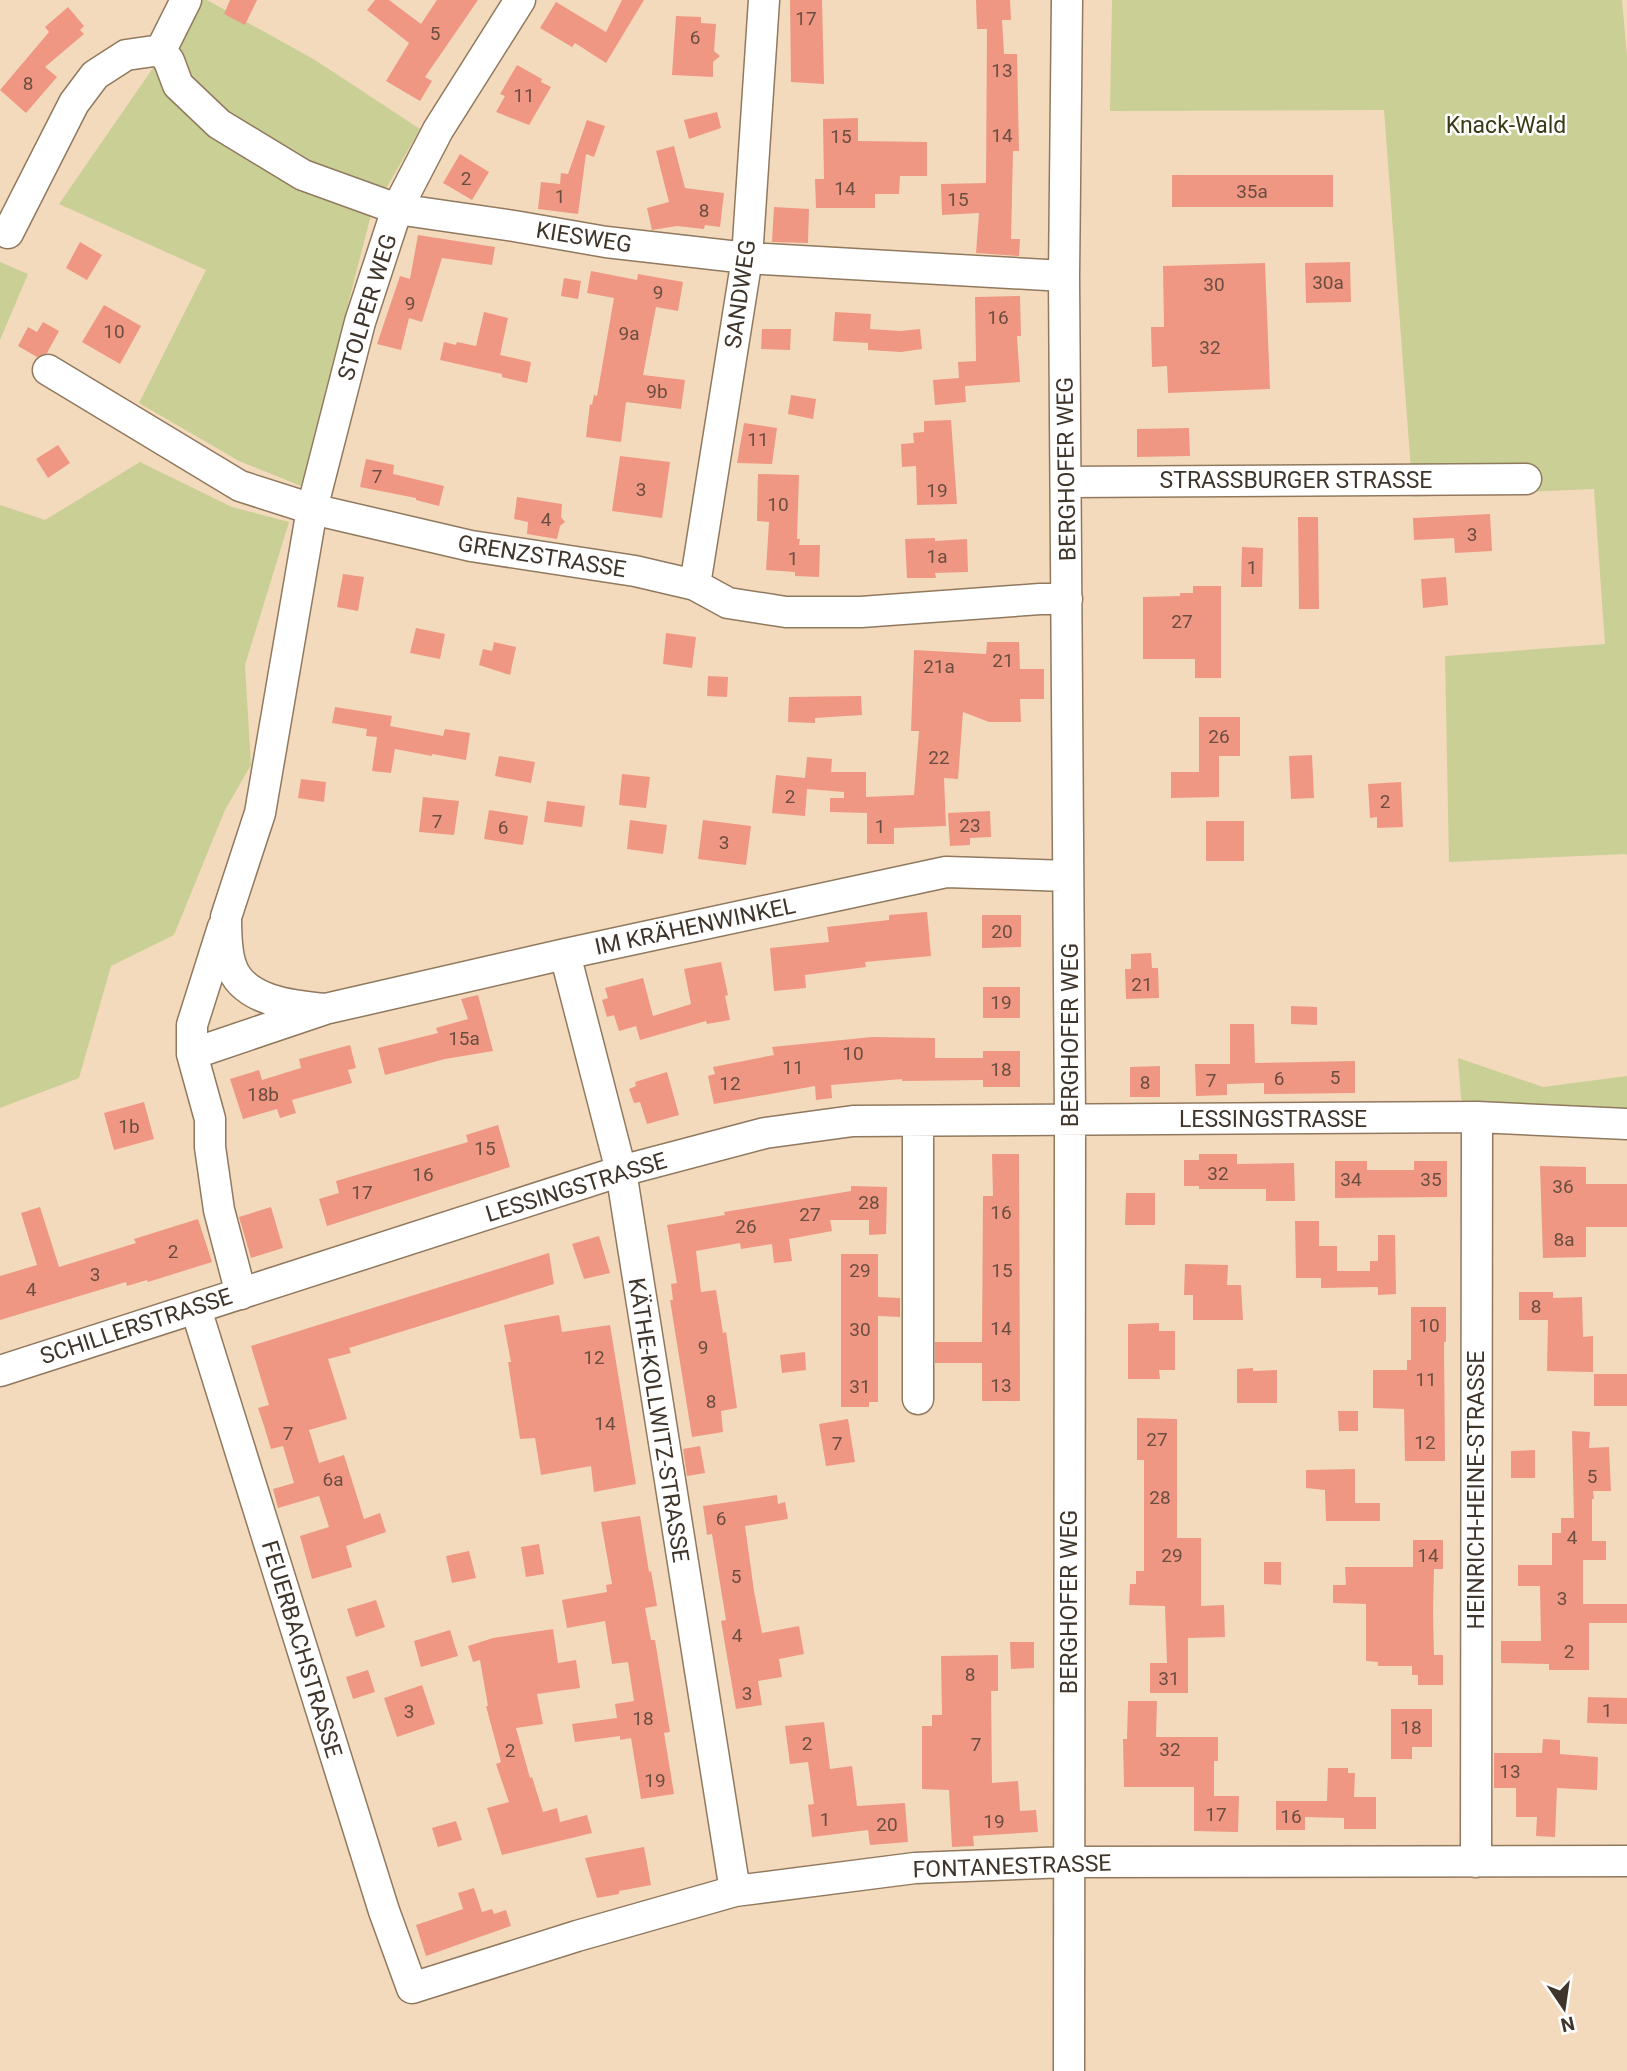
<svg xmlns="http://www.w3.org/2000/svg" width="1627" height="2071" font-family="Roboto,sans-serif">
<rect width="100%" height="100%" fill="#f3dabd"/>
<path fill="#cacf95" d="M193 0H207L315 60 420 129 371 215 301 486 239 461 139 403 206 270 59 204 155 65Z
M1112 0H1622L1627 56V856L1626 854 1449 862 1445 656 1605 644 1594 489 1413 497 1384 110 1110 111Z
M0 262 28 274 0 340Z
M140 462 232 507 289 522 245 665 251 765 225 810 174 935 111 966 79 1078 0 1108V505L45 520Z
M1458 1058 1543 1087 1627 1076V1113L1465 1105 1461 1098Z"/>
<path fill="#ef9783" d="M230 0H257L245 25 224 14Z
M375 0H389L421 24 437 0H478L425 77 432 81 420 101 386 81 409 43 367 10Z
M622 0H644L606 63 575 43 572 47 540 28 556 2 606 32Z
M790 0H822L824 84 791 82Z
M976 0H1010L1011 20H1002L1004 54H1017L1019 151H1013L1011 239H1020L1019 256 976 253 979 213 942 215 941 184 986 183 987 29H977Z
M68 7 84 26 80 30 84 34 45 67 57 77 26 113 0 90 49 32 45 27Z
M676 16 701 17V23L716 24 714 51 720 56 713 62V77L672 75Z
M517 65 542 79 541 82 551 87 529 125 496 112 505 96 500 94Z
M717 112 721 128 689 139 684 120Z
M858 118V141L927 142V176H900L899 194H875V208H816L815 179H824L823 119Z
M587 120 605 126 594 157 586 154 578 214 538 209 541 182 560 184 561 173 568 174Z
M674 146 685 188 724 193 720 227 705 225 704 229 677 226 652 230 647 208 669 202 656 151Z
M460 154 489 172 472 200 443 183Z
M1172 175H1333V207H1172Z
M774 207 809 209 808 243 772 242Z
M418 235 495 247 492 265 442 258 422 322 409 318 401 350 377 344 400 276 410 279Z
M80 242 102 255 87 280 66 268Z
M1350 262 1351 302 1306 303 1305 263Z
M1265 263 1270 389 1168 393 1167 366 1152 367 1151 327H1164L1163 266Z
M591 271 637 280 638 274 683 282 678 311 656 307 643 375 685 380 681 409 626 402 621 442 586 437 590 404 592 405 594 395 597 396 614 298 587 293Z
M564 278 581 281 578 299 561 296Z
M1020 296 1021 336H1017L1020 382 965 386 966 402 935 405 933 380 959 378 958 362 976 361 975 297Z
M104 305 141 326 120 364 82 342Z
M484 312 508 318 500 355 531 362 527 383 502 377V374L440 360 444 342 456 345 457 342 476 346Z
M835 312 871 314 870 329 901 331 920 329 922 349 901 352 868 350V343L833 341Z
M43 322 59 331 47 353 37 357 18 346 28 327 37 332Z
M762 329H791L790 350 761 349Z
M791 395 816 399 813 419 788 414Z
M951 420 957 504 917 505 916 466 902 467 901 444 914 443 913 433 924 432V421Z
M744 423 777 428 772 464 737 463Z
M1189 428 1190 456 1137 457V429Z
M58 445 70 463 48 478 36 459Z
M620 456 670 462 662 518 612 511Z
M366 459 394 465 393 474 444 486 439 506 416 500V498L360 487Z
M758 474 799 475 797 539H800L799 545H820L819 577 795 576V572L766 570 769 522 757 521Z
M517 497 562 504 561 517 565 522 560 526 557 539 527 534 528 522 514 519Z
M1490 514 1492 551 1455 553 1454 538 1414 540 1413 518Z
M1298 517H1318L1319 609H1299Z
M935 538V541L967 539 968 572 935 573 936 578H907L905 539Z
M1242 547 1263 548 1262 587H1241Z
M343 574 364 577 358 611 337 607Z
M1446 577 1448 605 1423 608 1421 579Z
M1193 586H1221V678H1195V659H1143V597L1180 596V593H1193Z
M416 628 445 634 440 659 410 653Z
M666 633 696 637 692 668 663 664Z
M494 642 516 647 510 675 479 665 483 649 492 651Z
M987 642H1019L1020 669H1044V699H1020L1021 722H989L963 712 958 779 944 778 946 826 894 828V844H867V813L830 812V798H844V792L807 789 805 816 772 813 776 775 805 778 807 757 832 759 831 772H866V797L914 795 919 731H911L914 650 986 654Z
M708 676 728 677 727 697 707 696Z
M861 696 862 715 815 718V723L788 722 789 697Z
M335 707 392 716 390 726 443 736 445 729 470 733 466 760 432 754V756L395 749 391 773 372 771 377 737 366 736 367 729 332 723Z
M1199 717H1240V756H1219V797L1171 798V772H1199Z
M1312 755 1314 798 1291 799 1289 756Z
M499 756 535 762 531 783 495 776Z
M622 774 650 777 646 808 619 805Z
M301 779 326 782 324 802 298 798Z
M1401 782 1403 827 1377 828V817L1370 818 1368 784Z
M423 797 459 801 454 835 419 832Z
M547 801 585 806 582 827 544 822Z
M489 810 528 816 523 845 484 839Z
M990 811 991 837 970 838V845L950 846 948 813Z
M630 820 667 825 663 854 627 849Z
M703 820 751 826 746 865 698 859Z
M1206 821H1244V861H1206Z
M927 912 931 956 865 962 866 967 805 975 806 988 774 991 770 948 829 942 827 927 889 920V915Z
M982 915H1021V947L982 948Z
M1151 953 1152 968H1158L1159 998 1126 999 1125 969H1131V954Z
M721 962 728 995 725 996 730 1020 707 1024 706 1021 640 1040 636 1026 619 1031 614 1015 607 1017 602 1000 608 998 605 988 643 978 653 1016 691 1004 684 969Z
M983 987H1020V1018H983Z
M478 995 493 1051 445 1059 385 1075 378 1048 438 1033 436 1028 468 1019 461 999Z
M1291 1006 1317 1007V1025L1291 1024Z
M1230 1024H1254L1255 1063 1355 1061V1093L1264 1094V1083L1227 1084V1095L1196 1096 1195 1064H1230Z
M872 1037 935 1038V1058H983V1051H1020V1087H983V1080L902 1081V1079L831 1085 832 1098 816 1100 815 1086 714 1104 708 1076 715 1074 713 1067 774 1055 772 1047Z
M350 1045 356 1068 348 1070 352 1083 292 1100 296 1113 280 1118 277 1109 243 1119 230 1079 259 1070 262 1080 301 1068 299 1059Z
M1160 1066V1097H1130V1067Z
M667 1072 679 1115 647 1124 640 1102 634 1103 629 1089 636 1086 635 1082Z
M144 1102 154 1139 114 1150 104 1113Z
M498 1125 510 1167 327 1226 319 1199 339 1193 336 1181 468 1142 466 1135Z
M992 1154H1019L1020 1401H982V1363H935V1342H982L983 1196H993Z
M1199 1154H1237V1164L1294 1163 1295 1201H1266V1189H1199V1186H1184V1160H1199Z
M1335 1161H1367V1170H1414V1161H1447V1197L1335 1198Z
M1540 1166 1586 1167V1184H1627V1227H1586V1257L1543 1258Z
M851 1186 887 1187 886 1234 869 1235V1220H830L832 1231 789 1239 792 1261 774 1263 772 1244 741 1249 740 1243 696 1251 701 1292 716 1290 723 1333 726 1332 737 1408 721 1411 723 1432 692 1437 670 1300H673L671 1284 677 1283 667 1225 725 1215 724 1212 851 1191Z
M1126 1193H1155V1225H1125Z
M40 1207 59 1267 136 1243 134 1239 198 1219 212 1262 148 1282 147 1280 127 1286 126 1282 0 1320V1276L37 1265 21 1213Z
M271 1207 283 1248 251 1258 239 1217Z
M1295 1221H1319V1246H1337V1271H1370V1261H1378V1235H1395L1396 1294 1378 1295V1287L1321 1288V1278H1296Z
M599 1236 610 1273 584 1279 572 1244Z
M549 1253 554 1284 349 1348 351 1353 328 1359 347 1419 309 1430 319 1463 344 1455 364 1519 380 1513 386 1532 346 1546 352 1567 312 1579 300 1536 329 1527 319 1496 278 1508 273 1489 294 1483 283 1446 271 1449 265 1429 258 1408 269 1405 251 1346Z
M841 1254H878V1297L900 1298V1317L878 1316V1402H869V1407H841Z
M1185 1264 1228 1265 1227 1285H1241L1243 1320H1193V1295H1184Z
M1519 1292H1553V1298L1582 1297 1583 1337 1593 1336V1372L1547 1371 1548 1320H1519Z
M1411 1307H1446V1342H1444L1445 1461H1405L1404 1409 1373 1408V1370H1407V1360H1411Z
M559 1315 562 1332 610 1325 636 1484 594 1492 591 1466 541 1475 535 1438 520 1439 508 1362H511L504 1325Z
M1159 1323V1331H1175V1370H1159L1160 1379H1128V1324Z
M805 1352 806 1370 782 1373 780 1355Z
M1253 1368V1371L1277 1370V1403H1237V1369Z
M1594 1374H1627V1406H1594Z
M1338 1411H1358V1431H1339Z
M1137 1418 1177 1419V1538H1201V1606L1224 1605 1225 1637 1188 1638V1693H1150V1663H1167L1165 1606 1129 1605 1130 1584H1136V1571H1144V1460H1137Z
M848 1419 855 1462 826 1466 819 1424Z
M1572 1431 1590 1432 1589 1448 1609 1447 1611 1491H1593L1594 1499H1592V1541H1606V1560H1583V1604H1627V1623H1589V1670H1549V1664L1501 1663V1641H1541L1540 1586H1518V1565H1552V1533H1561V1518H1574Z
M700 1446 705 1473 687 1476 683 1449Z
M1535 1450V1478H1511V1451Z
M1355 1469V1503H1380V1521H1326L1325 1490 1306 1488V1470Z
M777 1495 778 1504 785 1502 788 1519 745 1526 754 1591 762 1633 799 1626 804 1654 779 1659 782 1677 758 1681 762 1705 736 1709 721 1621 726 1620 712 1534 707 1535 703 1506Z
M640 1516 649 1572 651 1571 657 1606 645 1608 651 1640H655L670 1732 664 1733 674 1794 641 1799 631 1738 620 1740V1736L575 1742 572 1724 617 1718 615 1704 634 1701 628 1662 612 1664 605 1621 567 1628 562 1600 607 1592 606 1585 612 1584 601 1522Z
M1413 1540H1443V1569H1434L1433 1614 1434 1655H1443V1685H1418V1675H1412V1666H1378V1662L1366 1661V1604L1333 1603V1585H1346L1345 1567H1413Z
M539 1544 544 1574 526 1577 521 1547Z
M469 1551 476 1578 452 1583 446 1556Z
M1264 1562H1281V1585L1264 1584Z
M376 1600 385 1627 356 1637 347 1609Z
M553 1629 558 1663 576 1660 580 1688 537 1694 543 1724 516 1728 530 1778 532 1777 543 1812 557 1808 560 1822 587 1815 592 1833 502 1855 487 1808 509 1802 496 1764 501 1762 486 1706H488L480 1660 473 1662 468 1646 493 1638Z
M450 1630 458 1656 421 1667 414 1641Z
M1010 1642H1034V1668L1011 1669Z
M998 1655V1691H991L992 1783 1018 1781 1020 1811 1036 1810 1038 1832 973 1836 974 1846 952 1847 949 1790 922 1789V1726H932V1715H942L941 1656Z
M368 1670 375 1692 353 1699 346 1677Z
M422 1685 435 1724 397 1737 384 1698Z
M1588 1697 1627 1698V1724L1587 1723Z
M1128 1701H1157L1156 1737H1218V1761H1214V1796H1239L1238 1832 1194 1831V1787H1124L1123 1739H1127Z
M1391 1709H1432V1747H1412V1759H1391Z
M824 1722 830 1769 852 1766 857 1806 905 1803 908 1842 870 1845 868 1830 812 1837 808 1805 814 1804 808 1762 790 1764 785 1726Z
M1543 1739 1560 1740V1754L1598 1757 1597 1790 1557 1788 1555 1837 1536 1836 1537 1817H1516V1788H1494V1753H1542Z
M1328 1768H1348V1773H1355L1354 1797H1376V1829H1344V1818L1305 1817V1830H1276V1801H1327Z
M456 1821 462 1840 438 1847 432 1828Z
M644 1847 651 1885 619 1891V1894L597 1898 585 1858Z
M474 1888 482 1912 492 1909 494 1914 506 1910 511 1926 426 1956 416 1925 463 1909 458 1893Z"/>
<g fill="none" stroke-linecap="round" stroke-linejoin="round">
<g stroke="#90795e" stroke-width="33">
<path id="minor" d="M1067 0 1064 276 1070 1120 1069 2071
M161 50 169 61 178 85 219 124 303 175 397 209 514 226 606 242 747 258 1064 276
M8 233 74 103 95 75 126 55 161 50 186 0
M48 370 240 486 312 509 471 546 635 571 695 585 728 603 786 612H861L1040 599H1067
M1067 482 1526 479
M695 585 747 258 764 0
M223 927 192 1025V1054L210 1119V1147L219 1210 241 1294
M565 954 621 1171 735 1891
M325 1009C293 1006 242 1001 231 965 226 951 226 932 226 917L260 813 312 509 360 322 397 209 438 130 520 0
M192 1054 325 1009 565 954 946 872 1068 876
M196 1309 384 1911 412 1988 577 1936 735 1891 915 1868 1069 1862 1627 1861
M0 1371 621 1171 765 1133 853 1121 1477 1117 1627 1124
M918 1399V1121
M1476 1862 1477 1117"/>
</g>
<use href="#minor" stroke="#fff" stroke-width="30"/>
</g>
<g text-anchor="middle" stroke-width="5" stroke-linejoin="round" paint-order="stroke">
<g font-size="19" fill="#6b4e40">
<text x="806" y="25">17</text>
<text x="435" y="40">5</text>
<text x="695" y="44">6</text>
<text x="1002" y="77">13</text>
<text x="28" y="90">8</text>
<text x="524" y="102">11</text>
<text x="1002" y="142">14</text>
<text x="841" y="143">15</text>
<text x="466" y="185">2</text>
<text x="845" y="195">14</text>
<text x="1252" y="198">35a</text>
<text x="560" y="203">1</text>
<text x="958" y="206">15</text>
<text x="704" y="217">8</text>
<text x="1328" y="289">30a</text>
<text x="1214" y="291">30</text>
<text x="658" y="299">9</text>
<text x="410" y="310">9</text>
<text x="998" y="324">16</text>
<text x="114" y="338">10</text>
<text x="629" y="340">9a</text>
<text x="1210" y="354">32</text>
<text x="657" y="398">9b</text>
<text x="758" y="446">11</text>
<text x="377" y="483">7</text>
<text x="641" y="496">3</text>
<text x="937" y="497">19</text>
<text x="778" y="511">10</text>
<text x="546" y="526">4</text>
<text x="1472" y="541">3</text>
<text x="937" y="563">1a</text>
<text x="793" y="565">1</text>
<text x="1252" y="574">1</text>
<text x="1182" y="628">27</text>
<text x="1003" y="667">21</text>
<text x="939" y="673">21a</text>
<text x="1219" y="743">26</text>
<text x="939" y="764">22</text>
<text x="790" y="803">2</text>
<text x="1385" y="808">2</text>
<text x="437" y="828">7</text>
<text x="970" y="832">23</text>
<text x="880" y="833">1</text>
<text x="503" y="834">6</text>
<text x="724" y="849">3</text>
<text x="1002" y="938">20</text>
<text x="1142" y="991">21</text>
<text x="1001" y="1009">19</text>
<text x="464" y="1045">15a</text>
<text x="853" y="1060">10</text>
<text x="793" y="1074">11</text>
<text x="1001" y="1076">18</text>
<text x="1335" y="1084">5</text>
<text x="1279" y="1085">6</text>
<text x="1211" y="1087">7</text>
<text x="1145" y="1089">8</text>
<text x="730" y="1090">12</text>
<text x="263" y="1101">18b</text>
<text x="129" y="1133">1b</text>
<text x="485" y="1155">15</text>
<text x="1218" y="1180">32</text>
<text x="423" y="1181">16</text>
<text x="1351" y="1186">34</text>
<text x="1431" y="1186">35</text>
<text x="1563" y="1193">36</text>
<text x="362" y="1199">17</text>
<text x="869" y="1209">28</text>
<text x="1001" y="1219">16</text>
<text x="810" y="1221">27</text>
<text x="746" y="1233">26</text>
<text x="1564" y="1246">8a</text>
<text x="173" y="1258">2</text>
<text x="860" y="1277">29</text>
<text x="1002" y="1277">15</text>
<text x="95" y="1281">3</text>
<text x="31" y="1296">4</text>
<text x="1536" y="1313">8</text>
<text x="1429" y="1332">10</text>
<text x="1001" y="1335">14</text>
<text x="860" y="1336">30</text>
<text x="703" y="1354">9</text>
<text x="594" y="1364">12</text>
<text x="1426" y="1386">11</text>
<text x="1001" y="1392">13</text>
<text x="860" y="1393">31</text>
<text x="711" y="1408">8</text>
<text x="605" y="1430">14</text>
<text x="288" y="1440">7</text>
<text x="1157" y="1446">27</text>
<text x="1425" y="1449">12</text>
<text x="837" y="1450">7</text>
<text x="1592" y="1483">5</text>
<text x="333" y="1486">6a</text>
<text x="1160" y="1504">28</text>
<text x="721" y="1525">6</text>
<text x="1572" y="1544">4</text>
<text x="1172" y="1562">29</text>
<text x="1428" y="1562">14</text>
<text x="736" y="1583">5</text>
<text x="1562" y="1605">3</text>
<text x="737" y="1642">4</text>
<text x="1569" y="1658">2</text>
<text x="970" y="1681">8</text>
<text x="1169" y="1685">31</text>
<text x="747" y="1700">3</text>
<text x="1607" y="1717">1</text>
<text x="409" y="1718">3</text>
<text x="643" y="1725">18</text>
<text x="1411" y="1734">18</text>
<text x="807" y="1750">2</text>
<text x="976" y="1751">7</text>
<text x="1170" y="1756">32</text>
<text x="510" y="1757">2</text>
<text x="1510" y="1778">13</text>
<text x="655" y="1787">19</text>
<text x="1216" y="1821">17</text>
<text x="1291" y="1823">16</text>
<text x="825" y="1826">1</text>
<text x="994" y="1828">19</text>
<text x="887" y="1831">20</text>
</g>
<g font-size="23" fill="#393b16" stroke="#fff">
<text x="1506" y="133">Knack-Wald</text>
</g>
<g font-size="23" fill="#3f352a" stroke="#fff">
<text transform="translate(584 237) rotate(9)" y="8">KIESWEG</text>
<text transform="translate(740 294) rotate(-82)" y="8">SANDWEG</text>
<text transform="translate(367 307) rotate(-73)" y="8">STOLPER WEG</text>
<text transform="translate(1066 469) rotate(-91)" y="8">BERGHOFER WEG</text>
<text x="1296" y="488">STRASSBURGER STRASSE</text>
<text transform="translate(542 556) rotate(9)" y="8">GRENZSTRASSE</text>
<text transform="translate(695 926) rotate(-12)" y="8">IM KRÄHENWINKEL</text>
<text transform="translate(1070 1035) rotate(-90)" y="8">BERGHOFER WEG</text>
<text x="1273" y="1127">LESSINGSTRASSE</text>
<text transform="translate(576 1187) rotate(-17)" y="8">LESSINGSTRASSE</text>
<text transform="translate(136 1326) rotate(-18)" y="8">SCHILLERSTRASSE</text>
<text transform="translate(659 1420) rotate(81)" y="8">KÄTHE-KOLLWITZ-STRASSE</text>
<text transform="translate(1476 1490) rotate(-90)" y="8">HEINRICH-HEINE-STRASSE</text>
<text transform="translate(1069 1602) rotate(-90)" y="8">BERGHOFER WEG</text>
<text transform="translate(302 1649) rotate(73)" y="8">FEUERBACHSTRASSE</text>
<text transform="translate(1012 1866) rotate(-2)" y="8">FONTANESTRASSE</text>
</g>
</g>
<g transform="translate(1564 2008) rotate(167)" stroke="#ffffff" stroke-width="5" paint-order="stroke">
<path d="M0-5L12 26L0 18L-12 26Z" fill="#3f352a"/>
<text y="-10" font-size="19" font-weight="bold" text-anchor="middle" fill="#3f352a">N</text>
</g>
</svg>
